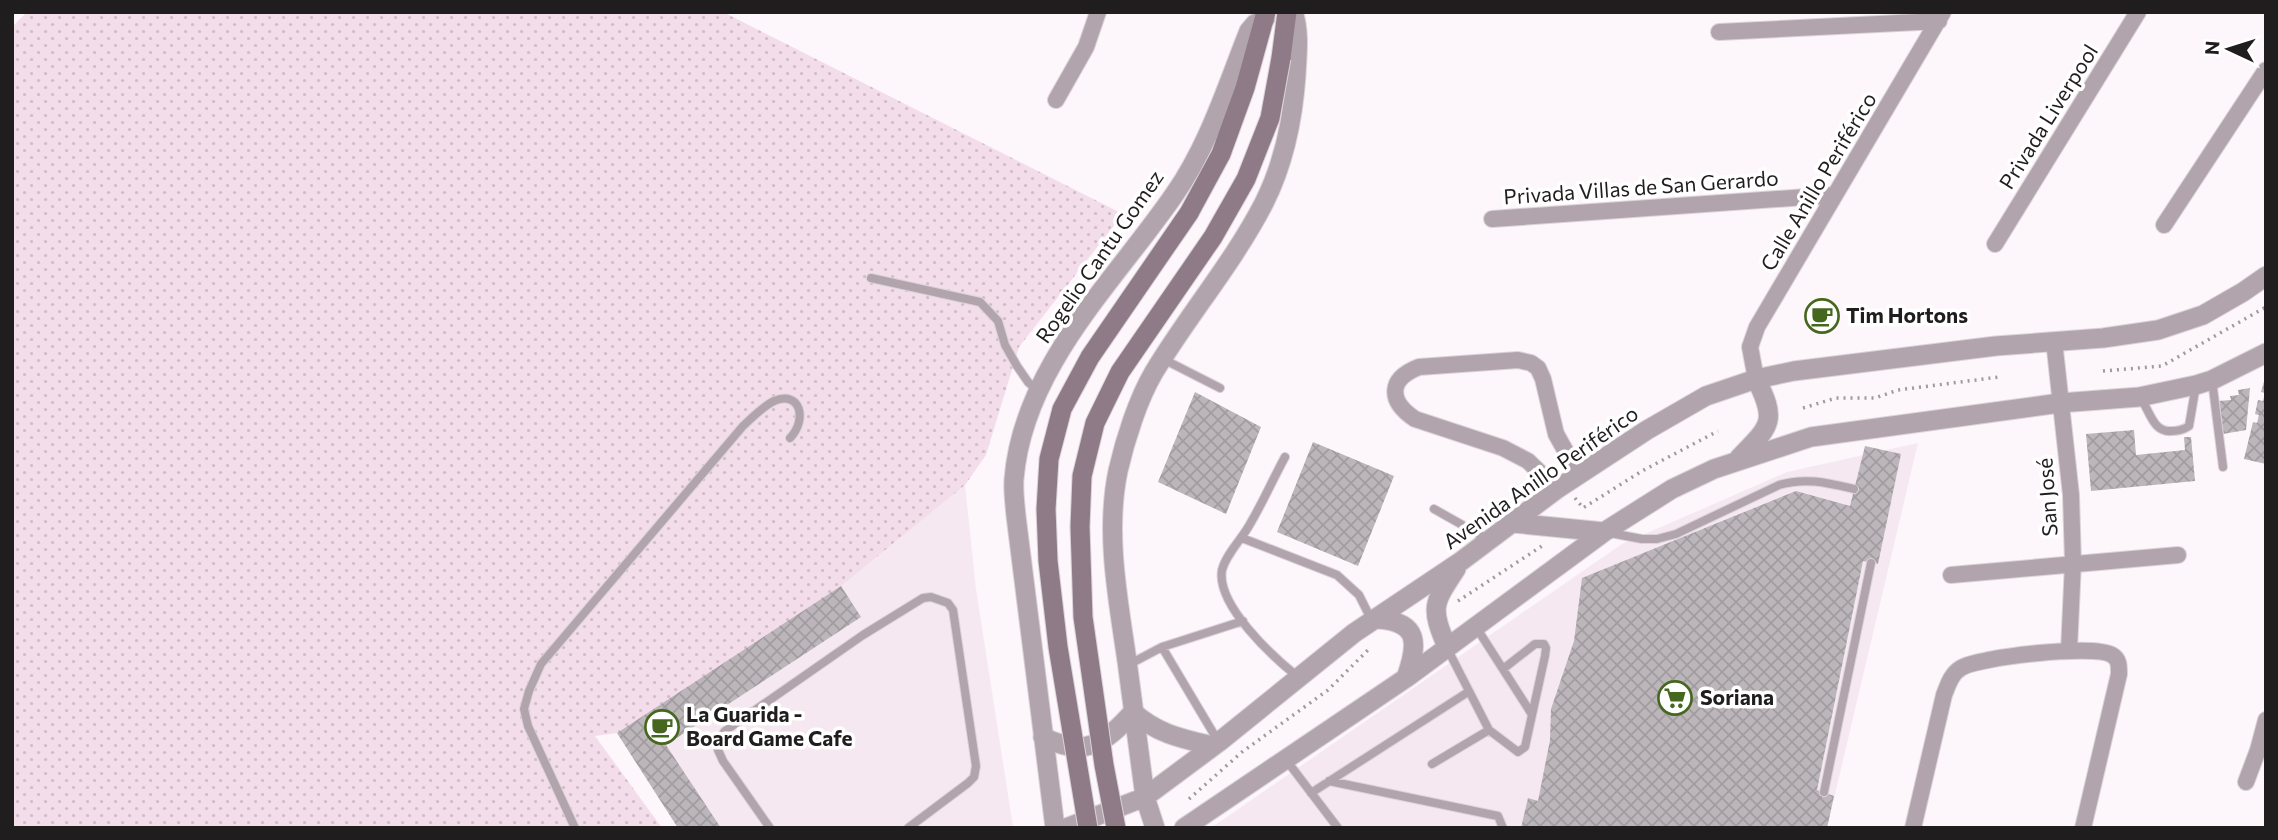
<svg xmlns="http://www.w3.org/2000/svg" width="2278" height="840" font-family="Commissioner,sans-serif">
<defs>
<pattern id="green-dots" width="8" height="8" patternUnits="userSpaceOnUse" patternTransform="scale(1.75)"><rect width="8" height="8" fill="#f3ddea"/><path d="M2 2h.1M6 6h.1" fill="none" stroke="#d0bdc8" stroke-width="1.8" stroke-linecap="round"/></pattern>
<pattern id="building-cross-hatch" width="8" height="8" patternUnits="userSpaceOnUse" patternTransform="scale(1.75)"><rect width="8" height="8" fill="#bcb6ba"/><path d="M0 0l8 8M0 8l8-8" fill="none" stroke="#a19c9f"/></pattern>
</defs>
<rect width="100%" height="100%" fill="#fdf6fb"/>
<path fill="#f6e8f0" d="M1918 443 1827 828H1211L1622 544 1787 472Z
M965 485 976 589 1013 827 678 828 617 733 840 586Z"/>
<path fill="url(#green-dots)" d="M27 12H723L1123 214 1019 347 986 455 965 485 841 586 617 733 595 736 662 828H12V27Z"/>
<path fill="url(#building-cross-hatch)" d="M2265 378H2266V464L2244 459 2253 422 2257 423 2259 415 2255 414 2258 400 2263 401 2265 393 2261 392Z
M2250 388 2246 430 2223 434 2218 401 2231 400 2230 396 2239 395 2238 390Z
M1195 392 1261 427 1226 514 1158 482Z
M2134 430 2136 455 2185 450 2184 437H2191L2195 481 2091 491 2086 434Z
M1313 442 1394 476 1358 566 1277 532Z
M1865 446 1901 454 1878 564 1863 561 1817 790 1834 796 1827 828H1521L1528 798 1538 801 1550 740 1551 709 1574 641 1582 578 1796 491 1850 506Z
M841 586 861 617 666 745 721 828H678L617 733Z"/>
<g fill="none" stroke-linecap="round" stroke-linejoin="round">
<g stroke="#dad3d8" stroke-width="10">
<path id="service" d="M871 278 980 302 998 321 1005 345 1017 366 1028 382 1037 390
M1163 359 1220 388
M2212 380 2223 467
M2141 399C2150 411 2153 433 2172 431 2179 431 2183 430 2189 426L2196 385
M1285 457C1273 479 1263 502 1250 524 1242 539 1226 554 1222 570 1216 605 1273 657 1298 677
M1434 509 1489 540
M1610 533 1642 539H1657L1676 534 1779 485C1805 477 1828 483 1854 489
M1242 538 1337 575 1359 595 1371 619
M1476 627 1531 713
M1162 647 1218 741
M1448 650 1489 730 1518 752 1525 747 1545 656 1546 648 1544 644H1535L1503 669
M1128 665 1162 647 1243 621
M1287 761 1338 828
M1432 764 1489 730
M1329 781 1498 816 1503 828
M1824 792 1871 563
M1311 793 1468 692
M575 828 528 726 524 709 529 691 541 664 743 426C752 418 763 406 774 401 800 390 808 419 790 438
M770 828 723 761 718 750 719 739 725 731 863 635 923 598 931 597 948 603 953 610 976 766 974 777 968 783 908 828"/>
</g>
<g stroke="#dad3d8" stroke-width="18">
<path id="minor" d="M1719 32 1939 21
M1056 100 1086 47 1098 12
M1492 219 1835 195
M2164 225 2266 70
M1995 244 2138 12
M2054 341 2071 495 2073 563 2069 650
M1756 379 1750 347 1757 327 1943 12
M1557 489 1528 461 1503 448 1415 419C1388 401 1388 379 1419 367L1518 360 1531 363 1538 368 1543 379 1556 434 1579 475
M1951 575 2178 555
M2246 782 2258 750 2266 720
M1913 828 1944 695C1948 685 1951 674 1961 668 1978 657 2095 644 2112 655 2119 659 2119 665 2119 674L2083 828"/>
</g>
<g stroke="#dad3d8" stroke-width="21">
<path id="tertiary" d="M1739 458C1770 426 1778 422 1756 379
M1513 523 1604 532
M1378 619C1420 622 1418 644 1406 678
M1447 647C1430 607 1433 604 1456 569
M1133 712C1157 734 1183 739 1213 746
M1043 737C1085 758 1105 744 1133 712
M1055 828 1016 516C1015 504 1013 491 1014 479 1023 367 1114 282 1174 195 1209 145 1227 86 1249 31L1255 24 1265 19
M1066 828 1145 797 1219 742 1354 633 1460 562 1557 489 1647 430 1706 396 1756 379 1794 371 1996 346 2103 338 2158 330 2203 315 2243 292 2266 276
M1155 828 1145 797C1139 752 1133 706 1127 661 1118 599 1105 533 1118 471 1125 440 1138 399 1154 372 1189 314 1233 263 1264 203 1284 163 1293 120 1296 75 1297 55 1300 31 1293 12
M1184 828 1406 678 1604 532 1672 489 1714 469 1811 437 2060 403 2139 397 2196 385 2212 380 2266 353"/>
</g>
<g stroke="#dad3d8" stroke-width="21">
<path id="secondary" d="M1281 58 1287 12
M1189 213 1221 154 1245 88 1266 12"/>
</g>
<path stroke="#9f9a9d" stroke-width="3.5" stroke-dasharray="2 5" stroke-linecap="butt" d="M2103 371 2162 366 2266 307
M1803 408 1836 398H1875L1898 390 1999 377
M1575 498 1583 508 1642 471 1718 431
M1458 601 1545 544
M1189 799 1242 752 1328 690 1369 649"/>
<use href="#service" stroke="#b2a4ac" stroke-width="8"/>
<use href="#minor" stroke="#b2a4ac" stroke-width="16"/>
<use href="#tertiary" stroke="#b2a4ac" stroke-width="19"/>
<use href="#secondary" stroke="#8f7b87" stroke-width="19"/>
<g stroke="#dad3d8" stroke-width="21" stroke-linecap="butt">
<path id="secondary-bridge" d="M1088 828 1058 647 1048 561 1046 509 1049 459 1062 409 1090 357 1189 213
M1116 828 1104 765 1083 617 1080 527 1082 476 1095 423 1120 372 1213 237 1246 179 1270 118 1281 58"/>
</g>
<use href="#secondary-bridge" stroke="#8f7b87" stroke-width="19"/>
</g>
<defs>
<g id="cafe-ring" transform="scale(1.75)"><circle r="9.5" fill="#fff" stroke="#45671e" stroke-width="1.5"/><path d="M-5.5-4.5H6V0H3Q3 3.5 0 3.5H-2.5Q-5.5 3.5-5.5 0ZM3-3.2v2h1.7v-2ZM-6 4.5H4V6H-6Z" fill="#45671e"/></g>
<g id="supermarket-ring" transform="scale(1.75)"><circle r="9.5" fill="#fff" stroke="#45671e" stroke-width="1.5"/><path d="M-6-5.5h2.5l.6 2H6L4.5 2H-2.5L-4.4-4H-6ZM-1.5 3.2a1.3 1.3 0 1 0 .1 0ZM3 3.2a1.3 1.3 0 1 0 .1 0Z" fill="#45671e"/></g>
</defs>
<g fill-rule="evenodd">
<use href="#cafe-ring" x="1822" y="316"/>
<use href="#supermarket-ring" x="1675" y="698"/>
<use href="#cafe-ring" x="662" y="727"/>
</g>
<g text-anchor="middle" stroke-width="7" stroke-linejoin="round" paint-order="stroke">
<g font-size="21" fill="#201d1f" stroke="#fff">
<text transform="translate(2049 117) rotate(-58)" y="7">Privada Liverpool</text>
<text transform="translate(1819 182) rotate(-59)" y="7">Calle Anillo Periférico</text>
<text transform="translate(1641 188) rotate(-4)" y="7">Privada Villas de San Gerardo</text>
<text transform="translate(1100 257) rotate(-55)" y="7">Rogelio Cantu Gomez</text>
<text transform="translate(1541 478) rotate(-35)" y="7">Avenida Anillo Periférico</text>
<text transform="translate(2048 497) rotate(-94)" y="7">San José</text>
</g>
<g font-size="21" font-weight="bold" fill="#201d1f" stroke="#fff" text-anchor="start">
<text x="1846" y="323">Tim Hortons</text>
<text x="1700" y="705">Soriana</text>
<text x="686" y="722">La Guarida -<tspan x="686" dy="24">Board Game Cafe</tspan></text>
</g>
</g>
<rect width="2278" height="840" fill="none" stroke="#201d1f" stroke-width="28"/>
<g transform="translate(2229 49) rotate(274)" stroke="#ffffff" stroke-width="5" paint-order="stroke">
<path d="M0-5L12 26L0 18L-12 26Z" fill="#201d1f"/>
<text y="-10" font-size="19" font-weight="bold" text-anchor="middle" fill="#201d1f">N</text>
</g>
</svg>
